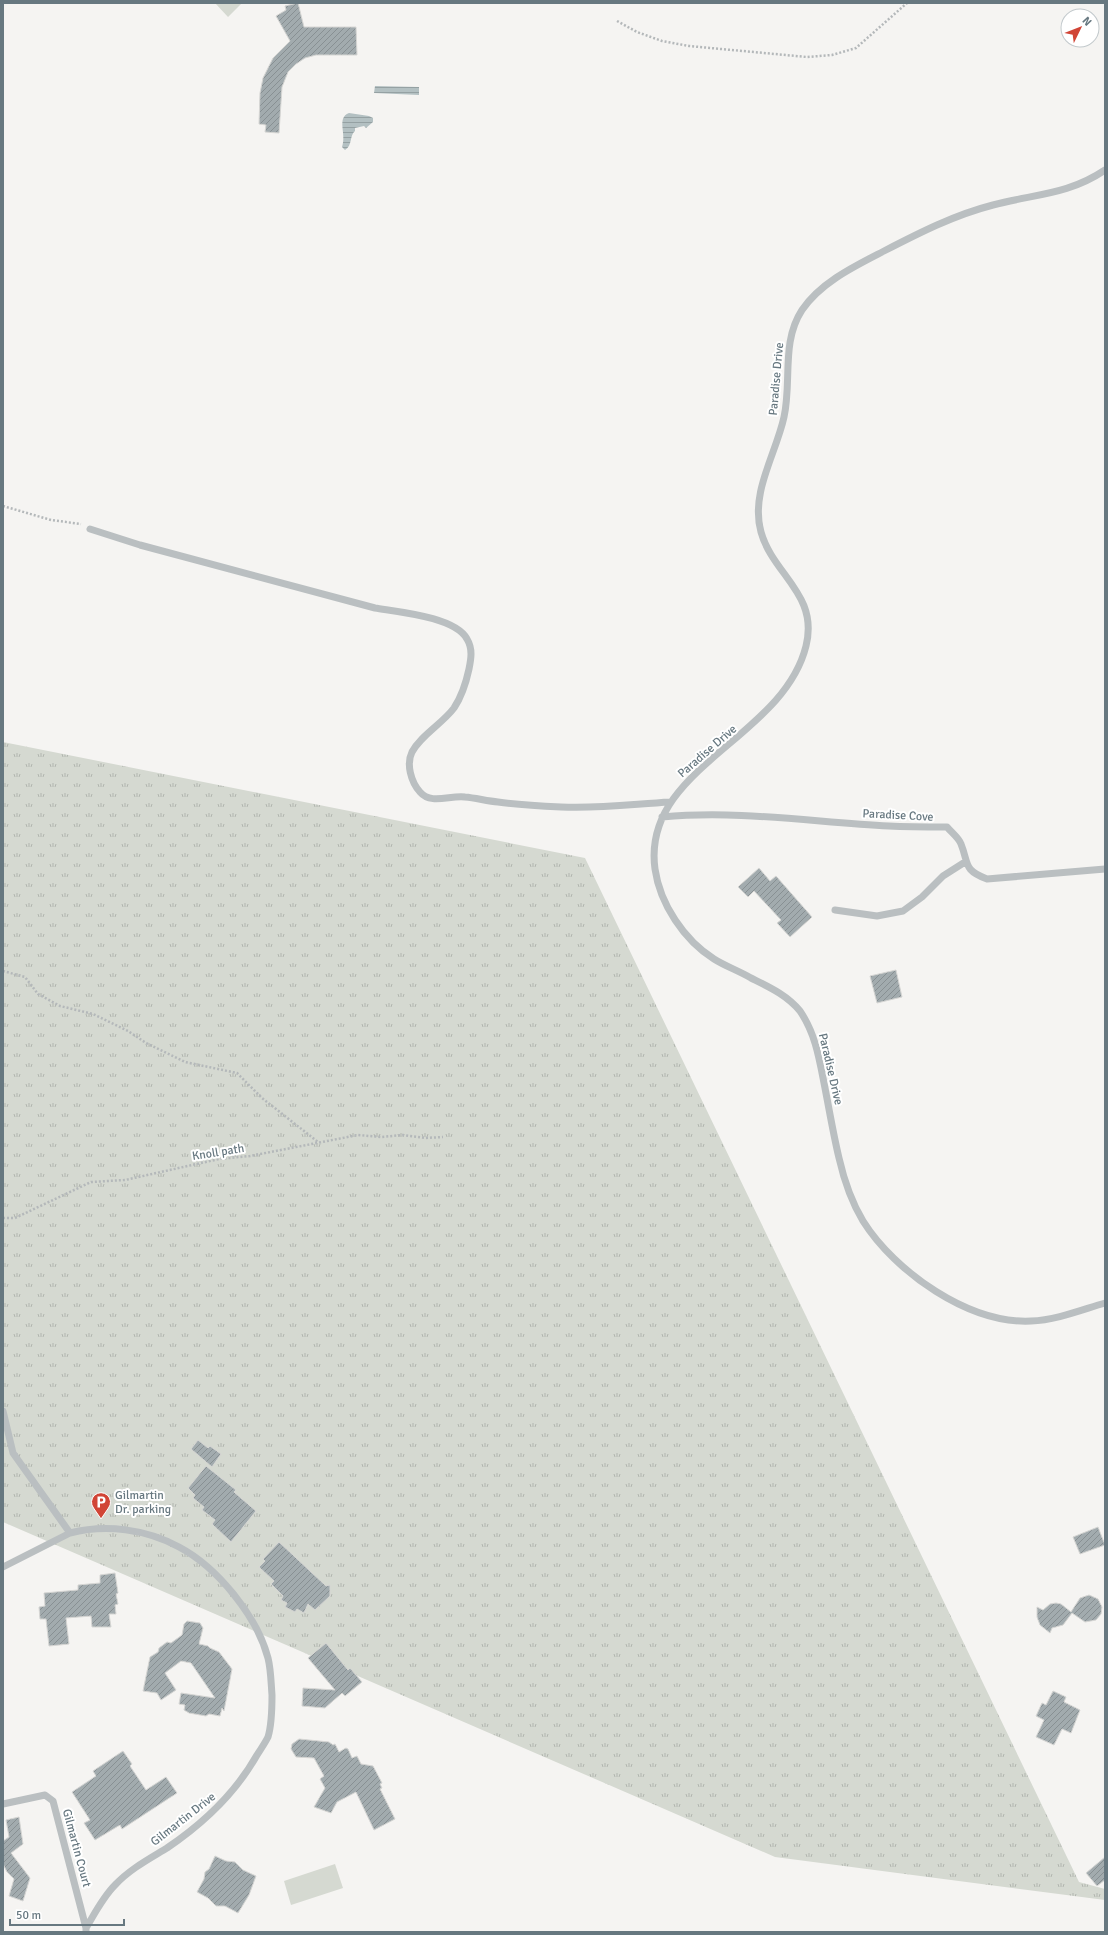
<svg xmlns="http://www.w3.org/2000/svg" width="1108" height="1935" font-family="Signika,sans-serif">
<defs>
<pattern id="grass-tufts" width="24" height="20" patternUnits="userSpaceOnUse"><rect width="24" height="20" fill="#d5d9d1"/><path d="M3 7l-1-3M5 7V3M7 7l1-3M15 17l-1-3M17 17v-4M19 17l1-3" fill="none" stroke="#b1b5af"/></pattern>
<pattern id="water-rules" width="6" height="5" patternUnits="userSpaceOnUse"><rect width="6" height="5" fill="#b3c0c2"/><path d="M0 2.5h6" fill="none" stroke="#95a1a3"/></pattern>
<pattern id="building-hatch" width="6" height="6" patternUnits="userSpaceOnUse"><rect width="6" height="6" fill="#a2abae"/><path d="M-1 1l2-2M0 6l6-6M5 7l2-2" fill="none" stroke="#889093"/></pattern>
</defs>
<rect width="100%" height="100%" fill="#f5f4f2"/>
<path fill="url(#grass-tufts)" d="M3 742 585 858 1079 1882 1105 1889V1900L775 1857 3 1522Z"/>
<path fill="#d5d9d1" d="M215 3H242L228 17Z
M335 1864 343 1888 291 1905 284 1881Z"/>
<path fill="url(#water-rules)" d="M375 86 419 87V95L374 93Z
M349 113 369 116 373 118V122L366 128 364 126 355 128V131C349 136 353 145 345 150L342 147C347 134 336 118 349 113Z"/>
<path fill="url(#building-hatch)" stroke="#d6d6d4" d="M298 3 304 27H356L357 55H316L305 58 296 64 288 72 282 87 279 133 265 132 266 125 259 124 260 93 263 78 273 58 290 41 276 16 286 10 285 6Z
M759 868 770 881 776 876 812 917 790 937 777 923 781 920 754 891 748 897 738 887Z
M896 970 902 997 877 1003 870 976Z
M198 1440 208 1448 210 1446 221 1454 212 1467 191 1449Z
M206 1466 236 1490 234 1492 256 1511 231 1542 212 1524 215 1520 202 1510 204 1507 193 1498 195 1495 188 1488Z
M1098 1527 1105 1545 1080 1554 1073 1537Z
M279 1542 326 1586 330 1585V1596L315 1610 308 1604 304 1613 297 1609 295 1612 285 1607 287 1603 281 1600 283 1596 271 1584 274 1581 259 1567 265 1561 263 1559Z
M115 1573 118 1593 116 1594 118 1604 115 1605 116 1614H109L111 1627H92L91 1616 66 1618 69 1644 49 1646 46 1619H40L39 1607 45 1606 44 1593 78 1590V1585L100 1583V1575Z
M1089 1595 1098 1599 1102 1607 1101 1614 1096 1620 1085 1622 1072 1613 1063 1625 1052 1628 1050 1633 1040 1625 1037 1617V1607L1043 1610 1050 1604 1056 1603 1061 1604 1071 1612 1080 1598Z
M187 1621 200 1623 203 1628 199 1644 208 1646 210 1648 219 1652 232 1669 224 1711 222 1708 220 1716 209 1714 206 1716 189 1713 184 1710 185 1705 179 1704 181 1693 215 1698 191 1663 181 1661 165 1673 176 1690 161 1700 157 1693 143 1691 150 1657 158 1652 159 1648 167 1642 171 1643 182 1635 184 1624Z
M326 1643 348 1670 350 1668 362 1682 345 1696 342 1693 325 1708 302 1706 303 1688 335 1690 308 1658Z
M1053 1691 1066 1697 1064 1702 1080 1710 1071 1733 1062 1729 1054 1745 1036 1737 1044 1720 1036 1716 1042 1703 1046 1705Z
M299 1739 329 1742 333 1745 335 1744 339 1752 346 1748 348 1749 352 1758 357 1756 361 1764 373 1766 382 1783 380 1784 382 1788 380 1789 395 1819 374 1830 356 1792 337 1802 331 1813 314 1807 325 1788 320 1779 324 1776 314 1758 296 1757 291 1749 292 1744Z
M123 1751 132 1764 130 1766 146 1790 166 1777 177 1793 122 1829 120 1825 95 1840 84 1823 90 1820 72 1792 96 1776 93 1771Z
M19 1817 23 1844 11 1853 30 1878 23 1901 9 1896 14 1879 7 1872 3 1864V1841L9 1837 6 1820Z
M215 1856 226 1861 235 1862 243 1870 256 1876 249 1895 238 1913 225 1906H216L208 1898 197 1892 204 1879 205 1872 209 1869Z
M1105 1857V1880L1097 1886 1086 1873Z"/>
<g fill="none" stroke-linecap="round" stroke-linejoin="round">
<path stroke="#b4b8ba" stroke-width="2.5" stroke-dasharray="2 2" stroke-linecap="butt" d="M617 21 637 32 662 41 689 46 807 57 832 55 856 48 907 3
M3 506 51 520 81 524
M3 971 25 977 38 994 60 1006 93 1014 128 1031 146 1043 185 1062 237 1073 262 1098 318 1142
M3 1218H15L91 1182 125 1180 219 1159 250 1156 358 1135 381 1137 403 1135 425 1138 443 1137"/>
<path stroke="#babfc1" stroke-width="7" d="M1105 170C1068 195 1034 194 993 205 954 215 919 233 884 251 855 266 821 282 802 310 781 342 792 381 784 417 776 454 750 493 761 532 773 575 819 594 806 646 783 739 641 768 655 869 660 904 684 940 714 959 725 966 739 971 751 978 769 987 787 995 800 1011 815 1033 819 1057 824 1083 829 1108 833 1133 839 1158 844 1180 851 1201 863 1221 895 1272 969 1324 1031 1321 1056 1320 1081 1310 1105 1303
M90 529 140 545 375 608C399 612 455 617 467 639 473 649 471 659 469 669 466 683 462 696 454 708 442 724 421 735 412 752 406 764 411 782 420 792 431 805 450 795 465 797 476 798 487 801 498 802 519 805 540 806 561 807 598 809 634 804 670 802
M662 817C739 810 812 822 889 826 908 827 928 827 947 827 951 832 959 838 961 844 969 864 963 870 987 879L1105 869
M835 910 877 916 903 911 922 897 943 876 965 862
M3 1411 13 1453 70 1533
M3 1567 70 1533C106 1524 146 1529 179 1547 217 1567 257 1616 268 1658 271 1670 271 1683 272 1695 272 1708 272 1724 268 1737 265 1743 261 1749 257 1755 235 1794 204 1823 167 1848 149 1859 130 1869 115 1885 103 1897 95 1913 86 1928V1932
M3 1804 45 1795 53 1801 86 1928"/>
</g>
<defs>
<g id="parking-pin" transform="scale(1)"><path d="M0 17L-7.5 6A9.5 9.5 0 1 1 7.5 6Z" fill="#d14536" stroke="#fff"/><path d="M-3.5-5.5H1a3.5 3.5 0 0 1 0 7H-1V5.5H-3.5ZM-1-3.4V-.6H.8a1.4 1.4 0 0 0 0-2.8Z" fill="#fff"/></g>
</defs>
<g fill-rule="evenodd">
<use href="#parking-pin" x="101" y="1502"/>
</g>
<g text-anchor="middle" stroke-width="4" stroke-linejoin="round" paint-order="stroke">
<g font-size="12" fill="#677880" stroke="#fff">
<text transform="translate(776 379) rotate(-85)" y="4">Paradise Drive</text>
<text transform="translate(707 751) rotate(-41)" y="4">Paradise Drive</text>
<text transform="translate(898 815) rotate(3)" y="4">Paradise Cove</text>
<text transform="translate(831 1069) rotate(77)" y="4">Paradise Drive</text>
<text transform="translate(218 1152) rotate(-9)" y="4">Knoll path</text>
<text transform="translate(183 1819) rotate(-38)" y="4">Gilmartin Drive</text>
<text transform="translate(77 1848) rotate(75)" y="4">Gilmartin Court</text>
</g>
<g font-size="12" fill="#677880" stroke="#fff" text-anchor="start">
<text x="115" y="1499">Gilmartin<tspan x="115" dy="14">Dr. parking</tspan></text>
</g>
</g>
<rect width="1108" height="1935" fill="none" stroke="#677880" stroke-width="8"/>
<g transform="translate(1080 28) rotate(47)"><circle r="19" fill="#ffffff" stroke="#c2c9cc"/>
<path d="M0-3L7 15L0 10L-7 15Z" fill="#d14536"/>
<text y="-6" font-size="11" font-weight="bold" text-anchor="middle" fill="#677880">N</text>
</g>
<path d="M10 1919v6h114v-6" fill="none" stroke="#677880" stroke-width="2"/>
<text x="16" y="1919" font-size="12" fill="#677880" stroke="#ffffff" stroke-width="3" paint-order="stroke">50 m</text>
</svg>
